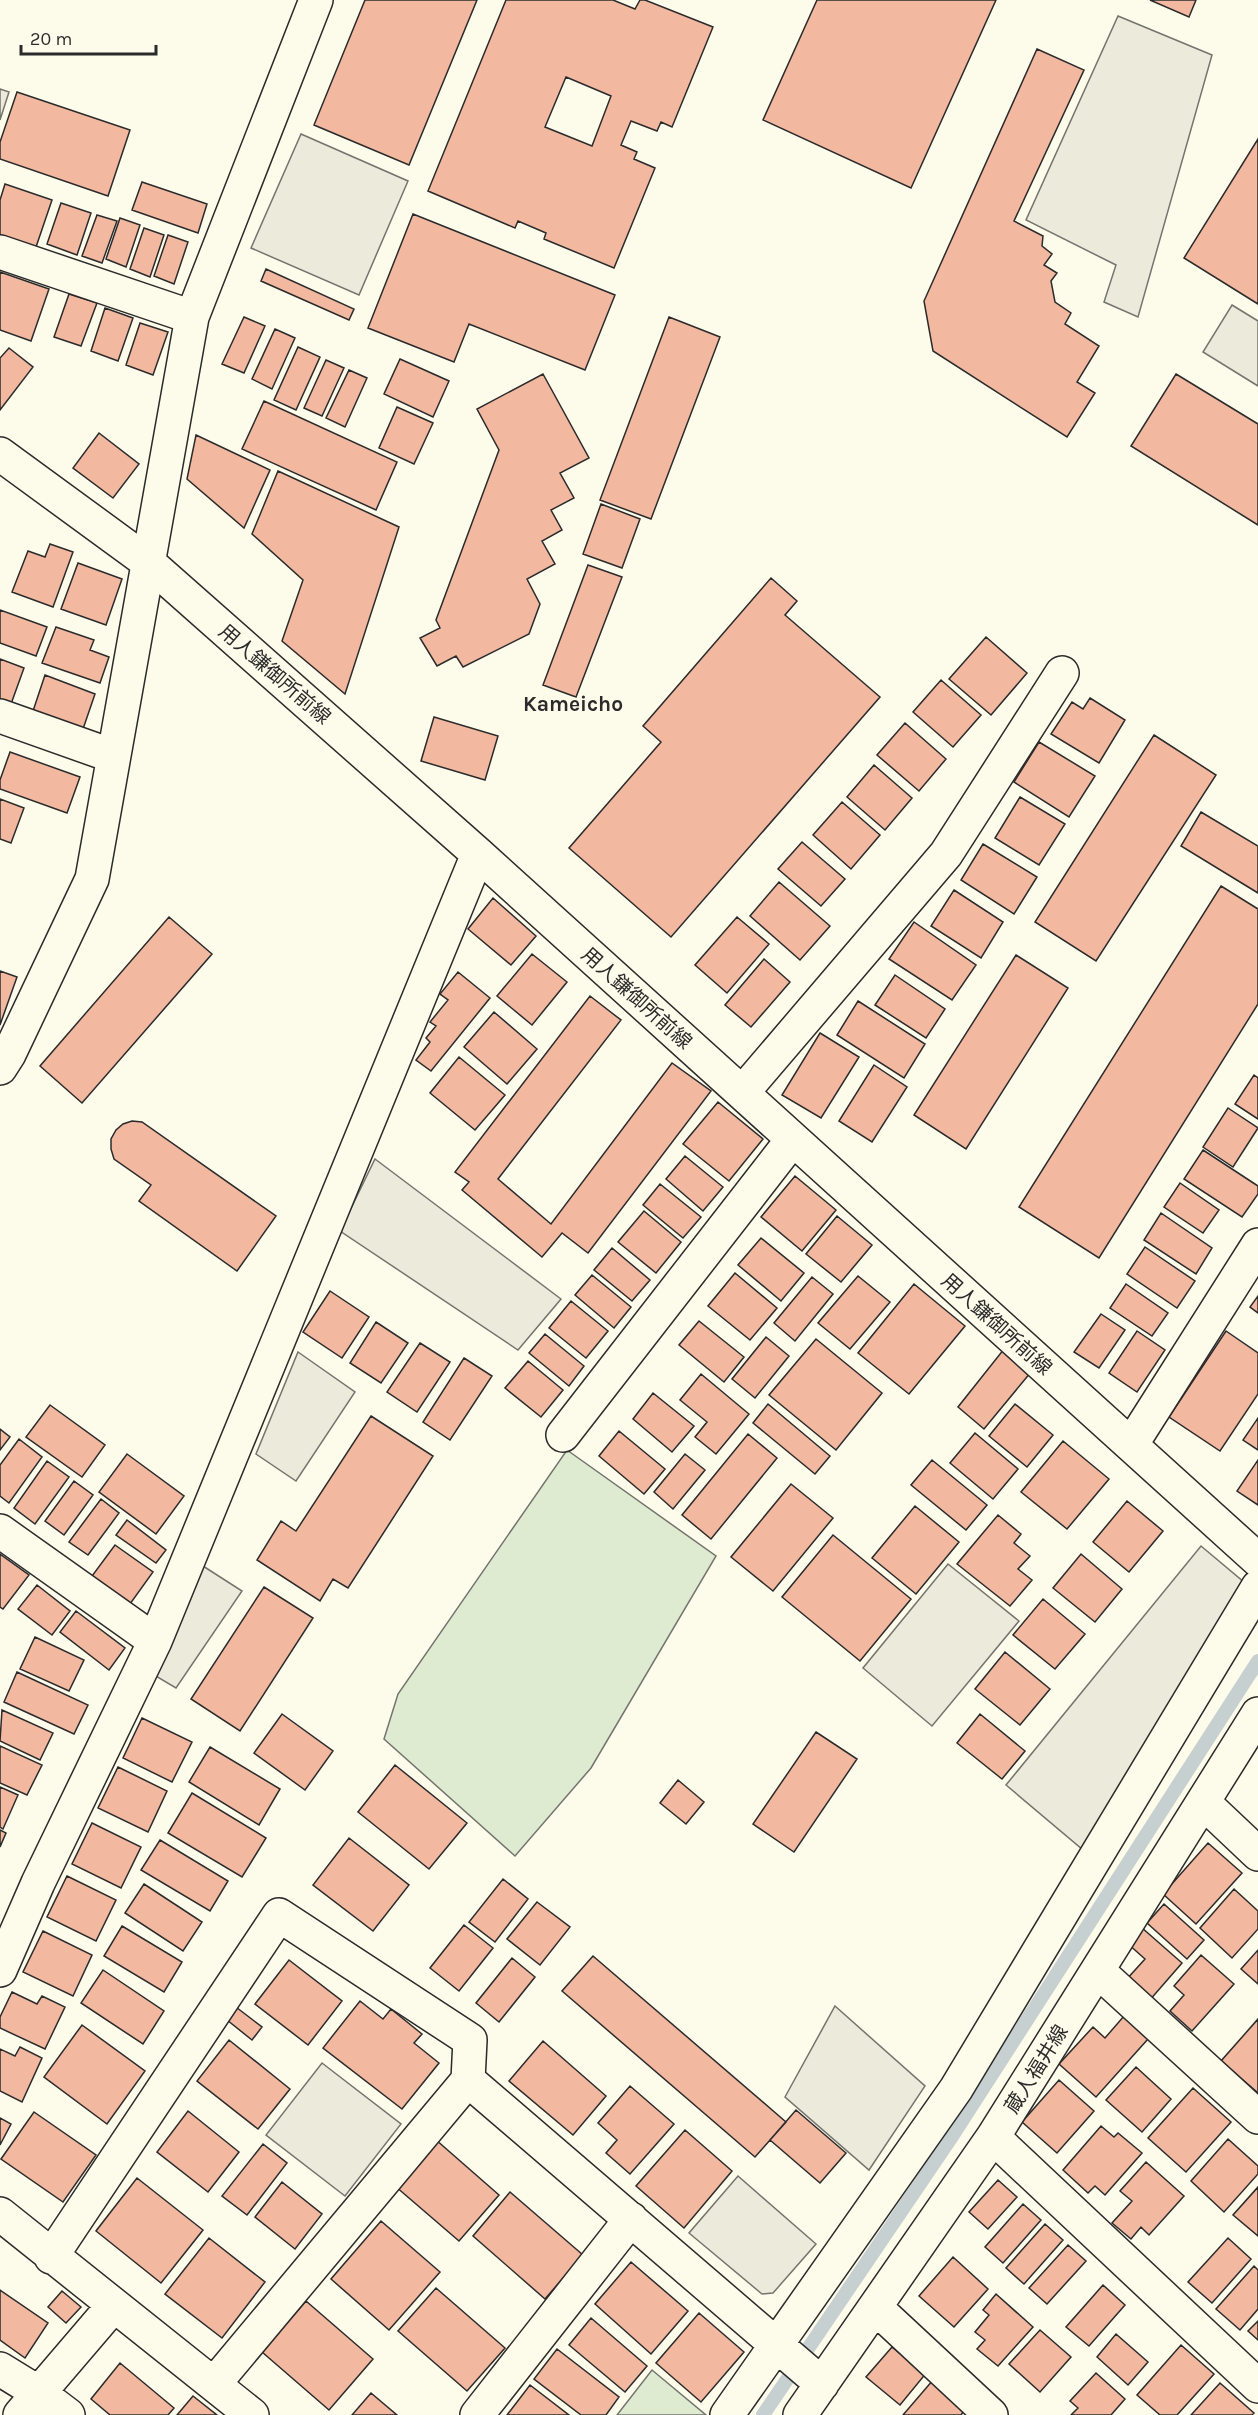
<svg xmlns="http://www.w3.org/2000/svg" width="1258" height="2415" font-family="Karla,'Noto Sans JP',sans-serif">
<rect width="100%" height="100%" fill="#fdfbea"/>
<path fill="#deebd1" stroke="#74746e" stroke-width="1.5" d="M567 1450 716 1556 591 1768 515 1856 384 1739 398 1694Z
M652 2370 706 2415H617Z"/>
<path fill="#eceadb" stroke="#74746e" stroke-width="1.5" d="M1118 16 1212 55 1138 317 1104 302 1116 265 1026 220Z
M0 89 9 92 0 120Z
M301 134 408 181 359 295 251 248Z
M1232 305 1258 321V386L1203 352Z
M375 1159 561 1299 518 1350 340 1231Z
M298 1352 355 1392 296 1481 256 1454Z
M1201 1546 1245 1583 1082 1849 1006 1785Z
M948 1564 1019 1621 932 1726 863 1668Z
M203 1566 242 1591 176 1688 154 1675Z
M835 2006 925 2086 869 2170 785 2097Z
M322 2063 401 2124 345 2196 266 2135Z
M738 2176 816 2244 773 2293 762 2294 689 2233Z"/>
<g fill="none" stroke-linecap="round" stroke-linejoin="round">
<path stroke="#c7d0d0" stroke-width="14" d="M763 2415 953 2135 1258 1661"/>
</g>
<path fill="#f2b8a0" stroke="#2b2b2b" stroke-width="1.5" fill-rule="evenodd" d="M365 0H477L409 165 314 125Z
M506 0H613L635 9 640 0H645L713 27 672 127 661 122 657 131 631 121 621 145 637 152 634 159 655 168 614 268 544 239 546 233 518 221 515 228 428 191ZM566 77 611 96 592 146 545 127Z
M817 0H996L911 188 763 120Z
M1150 0H1196L1189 17Z
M1037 49 1084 70 1014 221 1043 236 1042 246 1052 254 1044 265 1057 273 1051 281 1055 302 1071 313 1065 324 1099 346 1077 382 1095 393 1067 437 933 351 924 301Z
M17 92 130 130 108 196 0 159V142Z
M1258 139V304L1184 258Z
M142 182 207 204 198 233 132 210Z
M5 184 52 200 36 247 0 235V200Z
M61 203 91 213 77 255 47 244Z
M413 214 615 295 585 370 469 324 454 362 368 328Z
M97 215 117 221 102 263 82 256Z
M120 218 140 225 126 267 106 259Z
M144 228 164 235 150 277 130 269Z
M168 235 188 242 174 284 154 276Z
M266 269 354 309 349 320 261 281Z
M0 272 49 289 31 341 0 330Z
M69 294 97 303 81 346 54 337Z
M105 308 133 318 118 361 91 351Z
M244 317 265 326 244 373 222 364Z
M669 317 720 337 651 519 600 500Z
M140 323 168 332 153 375 126 365Z
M275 329 295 338 272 389 252 379Z
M298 347 320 357 296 410 274 400Z
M9 348 33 367 0 410V358Z
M400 359 449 381 433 417 384 394Z
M326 360 344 368 322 416 304 408Z
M349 370 367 378 345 427 326 418Z
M543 374 589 458 560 473 574 498 551 510 562 530 542 541 555 564 527 579 540 604 529 634 463 667 456 656 437 666 420 638 440 628 436 620 499 450 477 409Z
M1176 374 1258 424V525L1131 446Z
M264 401 397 462 376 510 242 449Z
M397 407 433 423 414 464 379 448Z
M99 433 139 464 113 498 73 468Z
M196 435 270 470 244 528 187 479Z
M278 471 399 527 345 694 282 641 303 580 252 534Z
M601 504 640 519 622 568 583 554Z
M50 544 73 552 53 607 12 592 28 551 45 557Z
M78 563 122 579 106 625 61 609Z
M588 565 622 577 576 697 543 685Z
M771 578 797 601 785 615 880 697 671 937 569 848 661 742 643 726Z
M0 610 47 627 36 656 0 643Z
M56 627 94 640 90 650 109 657 100 683 42 663Z
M986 637 1027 673 991 715 949 679Z
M0 659 24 668 11 704 0 700Z
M45 675 95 694 83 729 33 711Z
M941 680 981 715 953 747 913 712Z
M1090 698 1125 720 1099 763 1051 734 1072 702 1083 709Z
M434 717 498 736 485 780 421 761Z
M905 723 946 759 919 791 877 755Z
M1154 735 1216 775 1096 961 1035 922Z
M1039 742 1095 776 1069 817 1014 782Z
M10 752 80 777 67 813 0 789V780Z
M874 765 912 798 885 830 847 797Z
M1020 797 1065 824 1039 865 995 838Z
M0 799 24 808 11 843 0 839Z
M842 802 880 835 851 869 813 835Z
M1201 812 1258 846V893L1181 846Z
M802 842 845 879 821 906 778 869Z
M983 844 1037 877 1014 914 961 880Z
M779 882 830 926 800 960 750 916Z
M1221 886 1258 909V1004L1099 1258 1019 1207Z
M954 890 1003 922 981 958 931 926Z
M493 898 536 936 511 965 468 929Z
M169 917 212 954 82 1103 40 1066Z
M737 917 769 944 727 993 695 965Z
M914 922 976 965 952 1000 889 959Z
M532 954 567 982 532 1025 497 996Z
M1016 955 1068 988 966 1149 914 1115Z
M764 959 790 982 751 1027 725 1005Z
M0 971 17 977 0 1025Z
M458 972 490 998 431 1071 416 1060 430 1042 426 1038 436 1026 430 1022 448 1000 440 994Z
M895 975 945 1009 926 1038 875 1005Z
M590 996 621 1020 498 1179 551 1224 672 1063 711 1091 588 1253 562 1233 542 1257 462 1190 469 1182 455 1172Z
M858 1001 925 1044 904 1078 837 1035Z
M494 1012 537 1049 507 1084 464 1047Z
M820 1033 859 1057 821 1118 782 1095Z
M459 1057 505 1095 475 1130 430 1093Z
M874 1065 907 1087 872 1142 839 1121Z
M1254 1075 1258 1078V1119L1235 1104Z
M718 1102 763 1139 729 1181 683 1144Z
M1228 1108 1258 1128 1233 1167 1203 1147Z
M132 1121 142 1122 276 1216 237 1271 139 1201 151 1185 114 1159 111 1149V1139L116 1130 123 1124Z
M1203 1150 1258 1186V1194L1242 1217 1184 1179Z
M685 1156 723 1187 703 1211 666 1179Z
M795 1176 836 1210 802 1251 761 1217Z
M1180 1183 1219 1210 1203 1233 1164 1207Z
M660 1184 701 1217 683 1238 643 1205Z
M644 1211 681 1242 656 1273 618 1242Z
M1161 1213 1212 1248 1196 1274 1144 1240Z
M837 1216 872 1245 841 1282 806 1254Z
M761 1238 804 1273 781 1301 738 1265Z
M1145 1247 1195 1281 1177 1308 1127 1274Z
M612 1248 650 1280 632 1301 594 1270Z
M735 1273 777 1308 750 1340 708 1306Z
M592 1275 631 1307 614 1328 575 1295Z
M858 1276 890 1302 850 1349 818 1323Z
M812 1277 833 1294 795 1341 774 1323Z
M914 1284 965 1326 909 1394 858 1353Z
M1126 1284 1168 1313 1152 1336 1110 1308Z
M330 1291 369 1317 342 1358 303 1332Z
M1258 1296V1313L1250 1307Z
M571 1301 608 1331 586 1358 549 1328Z
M1101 1314 1125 1330 1099 1368 1074 1352Z
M699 1321 744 1357 724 1382 679 1345Z
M376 1322 408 1343 381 1383 350 1363Z
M1137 1331 1165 1350 1137 1392 1109 1373Z
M1226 1331 1258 1353V1394L1220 1451 1169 1417Z
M545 1334 584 1366 569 1386 529 1353Z
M766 1337 789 1356 755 1398 732 1379Z
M816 1339 882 1393 836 1450 769 1395Z
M420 1343 450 1362 417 1412 387 1392Z
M1004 1349 1031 1372 984 1429 958 1407Z
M464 1358 492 1376 450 1440 423 1422Z
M528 1361 563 1390 541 1417 505 1388Z
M701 1374 749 1414 716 1454 695 1437 707 1422 680 1400Z
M653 1393 694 1426 672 1452 633 1419Z
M768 1404 830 1456 815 1474 753 1423Z
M1015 1404 1053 1435 1027 1467 989 1436Z
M50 1405 105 1445 82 1477 26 1437Z
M371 1416 433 1456 348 1588 333 1579 320 1601 257 1560 281 1521 296 1531Z
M1258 1418V1450L1243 1440Z
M0 1429 10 1437 0 1450Z
M619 1431 665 1469 644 1494 599 1456Z
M975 1433 1018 1469 993 1499 950 1463Z
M748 1434 777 1458 711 1539 682 1515Z
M19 1439 42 1457 9 1503 0 1496V1465Z
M1063 1441 1109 1479 1067 1529 1021 1492Z
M127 1454 184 1496 156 1534 99 1492Z
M685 1454 705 1470 673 1509 654 1492Z
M932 1460 987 1505 966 1530 911 1485Z
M1258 1460V1505L1237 1491Z
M47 1461 69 1477 35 1524 14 1508Z
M74 1481 93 1495 64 1535 45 1521Z
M791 1484 833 1518 773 1591 731 1557Z
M101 1499 119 1513 88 1555 69 1542Z
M1127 1501 1163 1531 1129 1572 1093 1542Z
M915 1506 959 1542 916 1594 872 1558Z
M998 1515 1021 1534 1014 1543 1030 1556 1018 1569 1032 1580 1010 1606 957 1564Z
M127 1520 166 1550 156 1563 116 1535Z
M833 1535 911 1599 860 1661 782 1597Z
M115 1545 153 1572 130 1604 92 1576Z
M0 1554 29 1575 3 1609 0 1607Z
M1081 1554 1122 1589 1095 1622 1053 1588Z
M37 1585 70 1611 52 1635 18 1609Z
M264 1587 313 1618 240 1731 191 1699Z
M1043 1599 1085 1634 1055 1669 1013 1635Z
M76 1611 125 1648 109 1670 60 1632Z
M35 1637 84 1660 69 1691 20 1669Z
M1005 1652 1050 1689 1020 1725 975 1689Z
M17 1672 88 1705 74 1734 4 1702Z
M2 1710 53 1733 40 1760 0 1741Z
M282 1714 333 1751 305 1790 254 1753Z
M980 1714 1025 1751 1002 1779 957 1743Z
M142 1718 192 1742 172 1782 123 1758Z
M816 1732 857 1759 794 1852 753 1824Z
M0 1746 42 1765 27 1795 0 1783Z
M210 1747 280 1789 259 1825 189 1782Z
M395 1765 467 1823 429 1869 358 1812Z
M118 1767 167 1791 148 1832 98 1808Z
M678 1780 704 1802 686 1824 660 1803Z
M0 1787 18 1795 3 1829 0 1827Z
M192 1793 266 1838 242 1877 168 1833Z
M92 1823 141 1847 121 1888 72 1864Z
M0 1830 6 1833 0 1847Z
M349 1838 409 1885 373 1931 313 1885Z
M160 1840 228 1881 210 1911 141 1870Z
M1208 1843 1242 1873 1196 1924 1163 1894Z
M67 1876 116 1900 96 1941 47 1917Z
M503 1879 528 1899 495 1942 469 1922Z
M144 1884 202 1922 183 1951 125 1913Z
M1234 1889 1258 1911V1929L1232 1958 1200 1928Z
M537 1902 570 1927 540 1965 507 1939Z
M1164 1904 1204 1940 1187 1959 1147 1923Z
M464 1925 493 1948 459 1991 430 1968Z
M122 1926 182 1962 164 1992 104 1956Z
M1141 1927 1182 1963 1149 2001 1126 1980 1145 1959 1127 1943Z
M43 1931 92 1955 73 1996 23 1972Z
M1258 1950V1984L1241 1969Z
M1201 1955 1234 1984 1192 2031 1170 2011 1184 1995 1174 1986Z
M593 1956 786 2122 755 2157 562 1991Z
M512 1958 535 1977 499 2022 476 2003Z
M289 1960 342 2001 308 2045 255 2004Z
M103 1970 164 2011 143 2044 81 2003Z
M12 1992 37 2004 42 1996 65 2007 45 2049 0 2028V2017Z
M360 2001 383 2019 391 2009 422 2034 414 2043 439 2063 402 2109 323 2048Z
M232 2004 262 2027 252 2040 222 2016Z
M1124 2016 1148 2039 1096 2097 1059 2064 1093 2027 1105 2038Z
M1258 2019V2093L1221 2061Z
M82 2025 145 2071 107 2124 44 2077Z
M229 2040 290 2089 258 2129 197 2081Z
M543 2041 606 2096 573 2135 509 2081Z
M20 2047 42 2058 22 2102 0 2091V2049L15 2056Z
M1136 2067 1171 2099 1142 2132 1106 2100Z
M1059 2080 1094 2111 1057 2153 1022 2122Z
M630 2086 674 2124 630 2174 606 2153 617 2140 598 2123Z
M1193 2088 1231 2122 1186 2172 1148 2138Z
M796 2110 846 2153 820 2183 770 2140Z
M188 2111 239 2152 208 2192 157 2152Z
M34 2112 96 2155 63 2202 1 2159Z
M0 2118 11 2124 0 2145Z
M1101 2126 1114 2137 1118 2133 1142 2153 1105 2195 1095 2186 1088 2193 1063 2170Z
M685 2130 732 2171 684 2228 636 2186Z
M435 2139 499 2195 459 2241 395 2186Z
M1228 2139 1258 2166V2174L1224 2212 1191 2181Z
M263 2144 287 2163 247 2215 222 2196Z
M1146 2162 1184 2196 1149 2235 1141 2227 1131 2239 1112 2223 1132 2201 1120 2191Z
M137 2178 203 2230 161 2283 96 2231Z
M998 2180 1017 2197 988 2229 969 2212Z
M282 2182 322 2214 295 2249 255 2217Z
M1258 2187V2236L1233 2215Z
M510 2192 583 2255 545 2299 473 2236Z
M1023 2204 1041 2220 1003 2263 985 2247Z
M381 2221 440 2272 389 2330 331 2279Z
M1045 2224 1063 2240 1024 2284 1006 2268Z
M209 2238 265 2282 222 2338 165 2294Z
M1228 2238 1251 2259 1212 2303 1188 2282Z
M1068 2245 1086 2261 1047 2304 1029 2288Z
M953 2257 988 2289 954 2327 919 2296Z
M631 2262 688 2311 651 2354 595 2304Z
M1254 2266 1258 2270V2309L1240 2330 1216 2309Z
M1103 2285 1125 2305 1089 2346 1066 2327Z
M436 2288 505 2348 467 2391 398 2331Z
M0 2290 48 2323 25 2358 0 2340Z
M62 2291 81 2307 66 2323 48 2307Z
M996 2294 1033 2327 998 2366 977 2349 985 2340 975 2332 989 2315 983 2310Z
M306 2301 373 2359 329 2410 262 2352Z
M699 2313 744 2352 701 2402 656 2363Z
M591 2318 647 2366 625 2392 569 2345Z
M1258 2321V2340L1248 2331Z
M1040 2330 1071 2357 1040 2392 1009 2364Z
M1116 2334 1148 2362 1128 2385 1097 2357Z
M1181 2345 1214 2374 1177 2415H1160L1137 2395Z
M892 2347 908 2360 932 2366 900 2405 866 2377Z
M557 2349 619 2397 606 2415H581L534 2379Z
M120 2363 174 2408 168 2415H110L91 2399Z
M1096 2373 1125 2399 1111 2415H1071L1078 2408 1070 2401Z
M933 2380 966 2408 961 2415H903Z
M1220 2383 1254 2413 1252 2415H1191Z
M530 2385 569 2415H507Z
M371 2393 397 2415H352Z
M193 2396 217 2415H177Z"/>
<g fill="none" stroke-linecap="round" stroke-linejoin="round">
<g stroke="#2b2b2b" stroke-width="36">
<path id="street" d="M0 252 192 317
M0 454 149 563 478 854 1258 1560
M0 716 113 756
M0 1068 9 1054 92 879 192 317 316 0
M742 1093 946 854 1062 673
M563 1435 793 1139
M1131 1445 1258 1245
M0 1531 155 1641
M1203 1802 1258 1854
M0 1970 38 1883 155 1641 478 854
M1098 1971 1258 2117
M993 2137 1258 2386
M0 2214 252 2415
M51 2257 279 1915 470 2040 468 2080 822 2384
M876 2308 991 2415
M0 2369 39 2393 68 2415
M214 2384 468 2080
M20 2415 114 2305
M477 2415 631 2219
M727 2415 956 2089 1258 1587
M800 2415 993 2137 1258 1714"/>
</g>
<use href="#street" stroke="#fdfbea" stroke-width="33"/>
</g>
<g text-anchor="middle" stroke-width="4.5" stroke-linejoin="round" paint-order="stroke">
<g font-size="20" fill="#2b2b2b" stroke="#fdfbea">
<text transform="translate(275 674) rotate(41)" y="7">用人鎌御所前線</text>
<text transform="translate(637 998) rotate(42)" y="7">用人鎌御所前線</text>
<text transform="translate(997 1324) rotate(42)" y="7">用人鎌御所前線</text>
<text transform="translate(1036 2069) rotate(-58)" y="7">蔵人福井線</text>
</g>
<g font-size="21" font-weight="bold" fill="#2b2b2b" stroke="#fdfbea">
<text x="573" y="711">Kameicho</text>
</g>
</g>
<path d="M21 45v9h135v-9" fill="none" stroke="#2b2b2b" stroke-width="3"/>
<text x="30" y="45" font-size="18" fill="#2b2b2b" stroke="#fdfbea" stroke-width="4.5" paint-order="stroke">20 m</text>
</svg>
